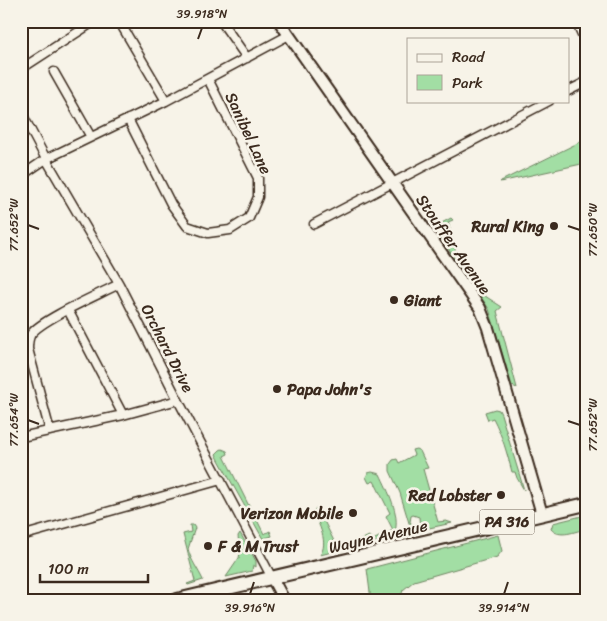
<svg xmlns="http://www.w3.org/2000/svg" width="607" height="621" font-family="Sriracha,sans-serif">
<rect width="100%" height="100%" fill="#f7f3e8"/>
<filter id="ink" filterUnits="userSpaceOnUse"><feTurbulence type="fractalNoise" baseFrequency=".02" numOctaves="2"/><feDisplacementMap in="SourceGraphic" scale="10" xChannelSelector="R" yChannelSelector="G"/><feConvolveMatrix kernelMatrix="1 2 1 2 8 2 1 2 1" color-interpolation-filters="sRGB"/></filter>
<g filter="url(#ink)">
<path fill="#a2dea4" stroke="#6e8461" d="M586 139V163L500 182 501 181Z
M451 218 453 220 448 222 457 255H459L482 294 502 307 497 311 517 388 512 386 489 309 436 231V226Z
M495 409 499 410 501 414 524 490 517 478 515 472H512C507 453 502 435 493 418L488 420 485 412Z
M222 449 227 451 228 454 224 456 253 514 258 512V513L255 516 264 534 270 531 272 536 263 539 219 460 216 454 220 450Z
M416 449 420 451 428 468 423 469 438 522 446 521 452 523 420 530 419 517 413 515 411 516 410 522 414 526 413 529 409 523 400 493 390 471V464L393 460 397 459 399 463 414 455 412 450Z
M372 472 380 474C388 491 400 514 395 532H393L386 539 320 555C329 543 319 524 313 512L317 507 335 543 339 542 346 547 369 536 373 540 393 530 386 516 390 513 374 481 369 483 366 477 368 473Z
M586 515V529C575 531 560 539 551 529L553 523Z
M190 525H193L195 528 188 549C191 561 198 569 203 580L188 585 187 584 195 581 183 534 191 532Z
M240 533 256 561V567L253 565 252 571 226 577 239 558 240 553 238 536Z
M498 535 502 551 497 557 414 581 403 590 400 600H371L367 569Z"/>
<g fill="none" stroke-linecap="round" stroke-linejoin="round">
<g stroke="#3b2a1e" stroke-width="11">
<path id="minor" d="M221 21 247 58
M576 21 586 43
M123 28 166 101
M21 69 95 21
M54 72 91 137
M568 91 586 82
M21 112 46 159 119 284 178 400 272 578
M128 119 171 204 187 226 208 233 230 230 249 218 258 197V178L208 79
M21 176 46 159 166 101 289 35
M314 224 549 101
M68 310 123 415
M50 431 28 349C28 343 28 339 31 334 42 319 100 294 119 284
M21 437 123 415 178 400
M21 536 221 480"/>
</g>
<g stroke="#3b2a1e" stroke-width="14">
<path id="tertiary" d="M279 21 480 308 488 328 542 514
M272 578 284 600"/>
</g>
<g stroke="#3b2a1e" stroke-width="16">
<path id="primary" d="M177 600 586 504"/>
</g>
<use href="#minor" stroke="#f7f3e8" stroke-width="8"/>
<use href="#tertiary" stroke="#f7f3e8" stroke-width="10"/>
<use href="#primary" stroke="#f7f3e8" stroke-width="12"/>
</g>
</g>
<path fill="none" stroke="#3b2a1e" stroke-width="2" d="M198 39 202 28M28 225 39 229M568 226 580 230M28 420 39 424M568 421 580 425M250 594 254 582M504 594 508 582"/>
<g fill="#3b2a1e" stroke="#f7f3e8" stroke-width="2">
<circle cx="554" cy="226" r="5"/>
<circle cx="394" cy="300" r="5"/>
<circle cx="277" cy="389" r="5"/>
<circle cx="501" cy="495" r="5"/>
<circle cx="353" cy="513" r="5"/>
<circle cx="208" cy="546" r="5"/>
</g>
<g text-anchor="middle" stroke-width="5" stroke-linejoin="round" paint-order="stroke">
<rect fill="#f7f3e8" stroke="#73665b" stroke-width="1" x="479.5" y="509.5" width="55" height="25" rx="4"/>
<g font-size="15" font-weight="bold" fill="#3b2a1e">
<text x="507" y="527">PA 316</text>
</g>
<g font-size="16" fill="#3b2a1e" stroke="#f7f3e8">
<text transform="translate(249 133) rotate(65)" y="6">Sanibel Lane</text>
<text transform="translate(454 244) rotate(55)" y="6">Stouffer Avenue</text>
<text transform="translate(168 348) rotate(63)" y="6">Orchard Drive</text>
<text transform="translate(378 536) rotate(-13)" y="6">Wayne Avenue</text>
</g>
<g font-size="16" font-weight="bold" fill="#3b2a1e" stroke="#f7f3e8" text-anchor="end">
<text x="544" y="232">Rural King</text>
<text x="404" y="306" text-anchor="start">Giant</text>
<text x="287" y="395" text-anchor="start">Papa John's</text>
<text x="491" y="501">Red Lobster</text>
<text x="343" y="519">Verizon Mobile</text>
<text x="218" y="552" text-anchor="start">F &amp; M Trust</text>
</g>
</g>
<rect width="607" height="621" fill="none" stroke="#f7f3e8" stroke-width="55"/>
<rect x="407" y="38" width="162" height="65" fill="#f7f3e8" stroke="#aca397"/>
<rect x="417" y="54" width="25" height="8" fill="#f7f3e8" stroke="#aca397"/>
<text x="452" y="62" font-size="15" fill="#3b2a1e">Road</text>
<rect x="417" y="75" width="25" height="15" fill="#a2dea4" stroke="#aca397"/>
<text x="452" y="88" font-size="15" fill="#3b2a1e">Park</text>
<path d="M40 574v8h108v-8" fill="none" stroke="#3b2a1e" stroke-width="2.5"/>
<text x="48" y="574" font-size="15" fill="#3b2a1e" stroke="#f7f3e8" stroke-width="4" paint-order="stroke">100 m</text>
<rect x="28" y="28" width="552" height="566" fill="none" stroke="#3b2a1e" stroke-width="2"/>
<g font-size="12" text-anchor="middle" fill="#3b2a1e">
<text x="202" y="18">39.918°N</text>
<text transform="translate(14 225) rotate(-90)" y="4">77.652°W</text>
<text transform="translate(593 230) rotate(-90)" y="4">77.650°W</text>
<text transform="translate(14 420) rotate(-90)" y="4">77.654°W</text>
<text transform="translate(593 425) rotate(-90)" y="4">77.652°W</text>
<text x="250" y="612">39.916°N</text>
<text x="504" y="612">39.914°N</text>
</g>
</svg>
